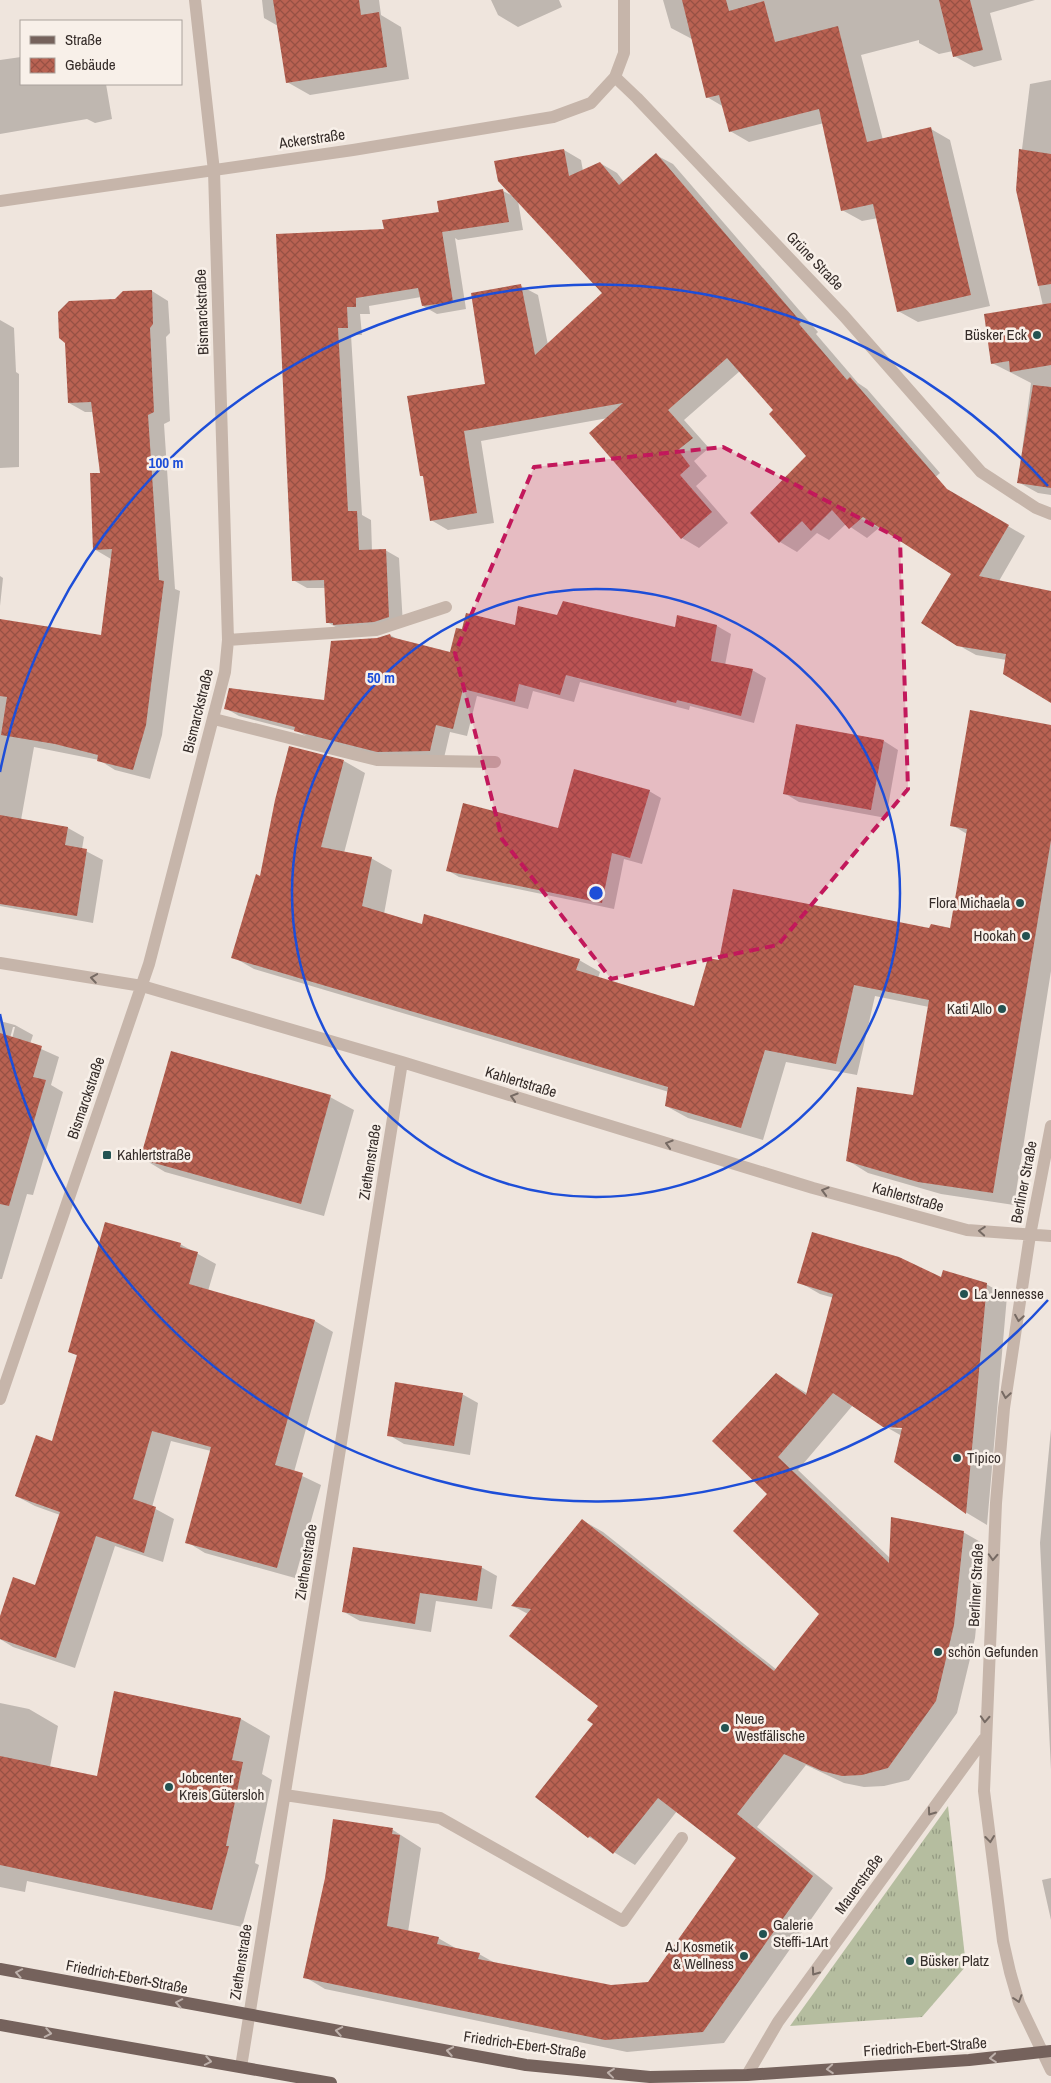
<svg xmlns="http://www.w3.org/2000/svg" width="1051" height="2083" font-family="'Archivo Narrow',sans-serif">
<defs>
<pattern id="grass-tufts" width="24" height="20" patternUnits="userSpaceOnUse" patternTransform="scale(1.25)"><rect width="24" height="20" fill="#b5bd9f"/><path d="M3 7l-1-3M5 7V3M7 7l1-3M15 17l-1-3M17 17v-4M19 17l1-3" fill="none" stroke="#949a82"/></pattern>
<pattern id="building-cross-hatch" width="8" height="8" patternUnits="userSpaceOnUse" patternTransform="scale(1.25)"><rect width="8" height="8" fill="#b96252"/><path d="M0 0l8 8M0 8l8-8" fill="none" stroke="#975144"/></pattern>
</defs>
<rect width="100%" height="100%" fill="#efe5dd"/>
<path fill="url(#grass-tufts)" d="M948 1806 966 1966 922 2017 790 2026Z"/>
<path fill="#0003" fill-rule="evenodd" d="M262 0H379L381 15 401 27 409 79 310 95 287 82 278 26 264 18Z
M491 0H559L562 7 518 27 498 15Z
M663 0H1035L990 13 1002 60 974 67 954 56 953 51 939 54 919 43V40L861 55 883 140 931 129 950 140 990 306 918 322 898 311 878 218 862 221 842 210 824 123 749 142 730 131 724 107 707 97 692 39 671 28Z
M21 57V84H106L112 119 95 123 87 119 0 134V60Z
M1051 80V495L1038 493 1018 482 1031 383 992 363 1043 306 1017 190 1030 84Z
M564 150 581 160 583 171 600 163 617 173 624 182 656 155 673 164 818 332 816 334 858 383 867 389 940 473 931 481 1025 536 999 581 1051 592V702L1007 660 976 655 958 645 952 574 880 527 867 538 846 524 829 540 817 533 797 552 780 542 752 513 808 456 775 411 740 371 684 420 709 448 694 461 707 476 696 486 728 523 699 548 682 538 608 418 481 441 494 523 448 530 431 520 425 478 421 475 487 385 521 286 538 295 548 345 603 294 518 201 523 230 458 240 455 238 466 309 437 314 423 306 421 297 369 306 370 314H360L362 335H351L362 515 371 520 372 551 385 550 399 558 403 625 341 630 327 622 325 588H307L293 580 277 235 385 230 503 191 513 196Z
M152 291 168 301 170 333 166 337 170 421 164 424 175 589 180 591 162 735 150 779 115 770 99 760 34 747 21 820 68 828 84 837 82 849 103 860 93 923 0 906V620L102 636 111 559 94 549 101 475 93 412H85L69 403 115 300Z
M0 320 14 328 16 372 19 374V467L0 468Z
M0 576 3 578 0 606Z
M558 616 676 629 678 617 717 626 731 634 725 665 752 670 766 678 754 723 690 706 689 710 580 682 574 702 533 691 528 709 477 696 467 736 450 732 444 758 392 759 309 738 297 731 239 716 225 708 325 701 377 639 390 635 401 641 450 654 463 631 516 627Z
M1051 727V971L1014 1205 941 1194 868 1173 847 1160 914 1097 929 1007 875 996 857 1075 786 1062 763 1140 688 1118 666 1106 669 1092 254 969 233 957 261 877 344 761 365 773 344 853 371 858 392 870 384 914 423 926 579 960 600 972 598 978 695 1008 720 962 930 930 951 929 967 834 952 825Z
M884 741 898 750 886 818 799 802 784 793Z
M649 791 661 798 642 864 624 859 614 909 459 877 447 870 559 830Z
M0 1021 15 1025 33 1035 30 1044 59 1057 51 1085 63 1092 33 1195 27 1194 2 1279H0ZM13 1027H15L11 1043 9 1042Z
M330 1097 354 1110 324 1216 165 1172 142 1158Z
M180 1244 216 1264 208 1291 315 1321 333 1332 294 1472 321 1485 295 1578 205 1553 187 1542 211 1451 171 1441 152 1507 174 1519 163 1562 115 1546 75 1668 13 1647 0 1639V1620L36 1586 60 1515 35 1506 16 1496 53 1443 78 1356 69 1352Z
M942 1278 986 1284 1007 1296 987 1525 967 1513 896 1461 902 1436 888 1428 909 1430 853 1405 798 1470 890 1558 963 1532 984 1544 975 1638 957 1713 909 1780 884 1786 864 1787 844 1783 806 1765 757 1827 833 1888 724 2043 627 2052 325 1989 305 1977 326 1879 334 1821 393 1830 421 1848 408 1932 438 1938 459 1950 479 1954 495 1963 611 1987 649 1984 737 1858 677 1811 635 1865 589 1837 537 1797 595 1724 600 1706 528 1614 513 1606 582 1520 603 1532 777 1670 820 1614 769 1494 777 1375 808 1394 834 1298 820 1294 799 1282Z
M462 1394 478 1403 470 1455 404 1444 389 1435Z
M1051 1429V1770L1040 1543Z
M481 1567 497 1576 492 1609 436 1601 431 1632 360 1621 344 1612Z
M0 1703 29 1709 58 1726 50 1767 98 1777 241 1719 270 1736 262 1774 272 1780 255 1863 259 1865 242 1927 27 1881 25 1892 0 1887Z
M1051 1878V1920L1042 1880Z"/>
<path fill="url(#building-cross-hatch)" d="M273 0H359L361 15 379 12 387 67 286 83Z
M682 0H726L729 11 764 1 775 42 838 26 867 142 931 127 971 295 897 312 873 204 841 211 819 109 729 132 719 95 706 98Z
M939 0H970L983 50 953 57Z
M564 149 569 176 600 162 619 185 656 153 801 322 799 324 847 380 850 377 947 489 1009 525 979 576 1051 591V703L1003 674 1006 654 957 646 921 623 951 574 863 517 849 529 832 510 811 531 802 521 779 543 750 513 806 456 769 414 773 410 727 358 668 410 693 438 678 450 690 466 680 475 712 512 681 539 589 433 623 403 464 431 477 513 430 521 423 476H420L407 396 485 384 471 293 521 284 535 355 602 293 498 181 494 161Z
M1019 149 1051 154V284L1038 286 1016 190Z
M503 189 509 222 442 232 437 201Z
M439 212 453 302 422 306 418 288 356 298V307H347L348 328H338L348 511H357L359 550 386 549 389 617 374 622 333 625V623H326L324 580 292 581 276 234 384 229 382 220Z
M152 290 153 324 150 328 154 412 148 415 159 580 164 581 146 725 133 770 97 761 98 755 55 744 1 735 7 697 0 696V619L101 635 112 549 93 550 90 473H100L91 402 68 403 65 343 59 338 58 312 69 301 115 299 123 291Z
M1051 303V365L1010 372 1009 361 991 364 984 314Z
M1033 385 1051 387V488L1017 483Z
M563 601 675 627 677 615 717 625 711 661 753 669 741 716 677 700 676 703 566 675 560 695 519 684 515 702 463 689 453 729 436 725 430 751 377 752 294 731 295 727 224 709 229 688 324 700 331 641 377 638 390 634 391 637 450 652 456 628 462 629 466 613 515 625 518 606 557 615Z
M970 710 1051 725V840L993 1193 918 1182 846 1161 857 1087 913 1095 929 1000 854 985 836 1064 765 1050 741 1128 665 1106 668 1087 231 958 256 874 260 876 275 800 289 746 344 760 321 847 372 857 362 906 422 924 424 914 580 959 576 970 694 1006 708 958 719 960 733 889 929 928 931 924 950 928 967 829 950 826Z
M796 724 884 740 871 810 783 794Z
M574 769 650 790 630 858 612 853 602 903 446 871 463 803 558 828Z
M0 815 68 827 65 845 87 849 77 916 0 904Z
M0 1033 42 1046 33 1077 46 1080 9 1206 0 1204Z
M171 1051 331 1095 301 1204 140 1159Z
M105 1222 181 1243 180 1247 198 1252 189 1284 315 1320 275 1465 303 1473 277 1568 185 1543 211 1447 152 1431 133 1499 156 1507 144 1553 96 1536 56 1658 0 1639V1616L13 1577 35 1585 60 1512 15 1496 36 1435 52 1441 77 1355 68 1352Z
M812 1232 899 1257 941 1277 943 1270 987 1283 966 1514 894 1462 902 1428 883 1427 833 1393 778 1457 889 1563 891 1517 964 1531 954 1625 936 1701 888 1768 862 1775 842 1776 822 1771 784 1754 737 1814 813 1876 703 2032 605 2040 303 1978 325 1878 333 1819 393 1828 392 1834 400 1835 387 1926 439 1937 437 1944 480 1953 478 1959 611 1985 648 1982 736 1858 658 1798 613 1854 590 1836 588 1838 535 1797 593 1724 587 1720 598 1706 509 1636 531 1609 511 1606 582 1519 774 1671 819 1614 733 1531 767 1494 712 1441 776 1373 806 1395 833 1294 797 1283Z
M395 1382 463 1393 454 1446 387 1436Z
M353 1547 482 1566 477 1601 420 1593 415 1624 342 1612Z
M114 1691 241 1718 232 1760 243 1762 226 1846H229L212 1910 0 1865V1756L97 1776Z"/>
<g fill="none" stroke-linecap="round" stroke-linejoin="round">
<path stroke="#c6b5aa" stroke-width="12" d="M615 77 637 98 844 316 981 472 1036 508 1051 514
M0 201 353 150 553 117 591 103 615 77 624 53V0
M228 640 376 630 446 607
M214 719 377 760 495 762
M0 963 142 986 402 1062 813 1188 967 1230 1051 1236
M1051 1126 1030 1235 1004 1408 996 1503 984 1791 1003 1941 1010 1972 1019 2003 1051 2070
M0 1399 149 964 225 672 228 640 214 171 195 0
M285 1795 440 1818 623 1921 682 1838
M241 2067 402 1062
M747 2075 778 2022 984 1739"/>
<path stroke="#75625c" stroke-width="12" d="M0 1969 526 2065 650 2077 747 2075 969 2060 1051 2051
M0 2025 331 2083"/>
</g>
<defs><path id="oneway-chevron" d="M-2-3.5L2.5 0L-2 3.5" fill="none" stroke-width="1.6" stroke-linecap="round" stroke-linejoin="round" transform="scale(1.25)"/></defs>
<g stroke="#766a63">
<use href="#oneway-chevron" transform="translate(94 978) rotate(-171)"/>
<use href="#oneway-chevron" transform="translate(514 1097) rotate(-163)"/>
<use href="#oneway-chevron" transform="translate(669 1144) rotate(-163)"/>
<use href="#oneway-chevron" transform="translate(825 1191) rotate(-164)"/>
<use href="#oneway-chevron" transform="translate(982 1231) rotate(-176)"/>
<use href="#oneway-chevron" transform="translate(1019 1318) rotate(99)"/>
<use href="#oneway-chevron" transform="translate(1006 1395) rotate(99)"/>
<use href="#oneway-chevron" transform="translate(993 1557) rotate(93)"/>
<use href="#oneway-chevron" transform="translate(985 1719) rotate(93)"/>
<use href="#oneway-chevron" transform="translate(931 1812) rotate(126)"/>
<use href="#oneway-chevron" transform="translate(990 1839) rotate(83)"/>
<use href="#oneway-chevron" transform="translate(815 1972) rotate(126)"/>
<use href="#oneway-chevron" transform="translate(1018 1999) rotate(72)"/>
</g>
<g stroke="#bdb0aa">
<use href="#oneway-chevron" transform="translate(19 1973) rotate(-169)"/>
<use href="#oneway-chevron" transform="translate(179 2003) rotate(-169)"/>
<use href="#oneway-chevron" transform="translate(339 2031) rotate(-170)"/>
<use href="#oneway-chevron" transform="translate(48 2033) rotate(10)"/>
<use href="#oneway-chevron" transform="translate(450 2051) rotate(-170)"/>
<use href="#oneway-chevron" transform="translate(993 2058) rotate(175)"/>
<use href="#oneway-chevron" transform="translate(208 2061) rotate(10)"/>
<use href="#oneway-chevron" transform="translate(830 2069) rotate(176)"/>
<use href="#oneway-chevron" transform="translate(611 2073) rotate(-174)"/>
</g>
<path fill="#c2185b" fill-opacity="0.2" stroke="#c2185b" stroke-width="4" stroke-dasharray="10 6" stroke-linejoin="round" d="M723 447 900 539 908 789 778 945 611 979 502 839 455 653 534 467Z"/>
<g fill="none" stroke="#1d4ed8" stroke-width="2.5">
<circle cx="596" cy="893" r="304"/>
<path d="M1048 1300A608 608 0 0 1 0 1014M0 772A608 608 0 0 1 1048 486"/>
</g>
<g fill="#235251" stroke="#f8f0e9" stroke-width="2">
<circle cx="1037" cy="335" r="5"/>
<circle cx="1020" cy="903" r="5"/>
<circle cx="1026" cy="936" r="5"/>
<circle cx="1002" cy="1009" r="5"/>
<rect x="102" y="1150" width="10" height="10" rx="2.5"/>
<circle cx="964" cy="1294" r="5"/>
<circle cx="957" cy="1458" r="5"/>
<circle cx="938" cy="1652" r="5"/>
<circle cx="725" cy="1728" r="5"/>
<circle cx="169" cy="1787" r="5"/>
<circle cx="763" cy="1934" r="5"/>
<circle cx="744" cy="1956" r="5"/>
<circle cx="910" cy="1961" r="5"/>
</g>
<g text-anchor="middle" stroke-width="5" stroke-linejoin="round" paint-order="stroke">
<g font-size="15" fill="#352c29" stroke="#f8f0e9">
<text transform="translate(312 139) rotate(-8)" y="5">Ackerstraße</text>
<text transform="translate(815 261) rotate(46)" y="5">Grüne Straße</text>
<text transform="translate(202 312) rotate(-92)" y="5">Bismarckstraße</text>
<text transform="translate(198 711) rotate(-76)" y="5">Bismarckstraße</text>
<text transform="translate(521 1082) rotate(17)" y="5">Kahlertstraße</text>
<text transform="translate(86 1098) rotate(-71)" y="5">Bismarckstraße</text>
<text transform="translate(370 1162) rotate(-81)" y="5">Ziethenstraße</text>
<text transform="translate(1024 1182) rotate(-79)" y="5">Berliner Straße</text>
<text transform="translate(908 1197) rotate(16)" y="5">Kahlertstraße</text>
<text transform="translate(306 1562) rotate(-81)" y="5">Ziethenstraße</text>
<text transform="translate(976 1585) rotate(-87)" y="5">Berliner Straße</text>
<text transform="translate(859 1884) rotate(-54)" y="5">Mauerstraße</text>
<text transform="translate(241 1962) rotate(-81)" y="5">Ziethenstraße</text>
<text transform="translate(127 1977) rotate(11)" y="5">Friedrich-Ebert-Straße</text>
<text transform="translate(525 2045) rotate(8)" y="5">Friedrich-Ebert-Straße</text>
<text transform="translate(925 2047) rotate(-4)" y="5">Friedrich-Ebert-Straße</text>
</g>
<g font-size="15" fill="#352c29" stroke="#f8f0e9" text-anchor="start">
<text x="1027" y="340" text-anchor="end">Büsker Eck</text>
<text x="1010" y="908" text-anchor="end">Flora Michaela</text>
<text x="1016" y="941" text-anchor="end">Hookah</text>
<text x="992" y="1014" text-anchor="end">Kati Allo</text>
<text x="117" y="1160">Kahlertstraße</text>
<text x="974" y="1299">La Jennesse</text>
<text x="967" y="1463">Tipico</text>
<text x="948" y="1657">schön Gefunden</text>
<text x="735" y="1724">Neue<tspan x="735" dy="17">Westfälische</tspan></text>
<text x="179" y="1783">Jobcenter<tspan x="179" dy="17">Kreis Gütersloh</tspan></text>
<text x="773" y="1930">Galerie<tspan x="773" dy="17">Steffi-1Art</tspan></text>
<text x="734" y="1952" text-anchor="end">AJ Kosmetik<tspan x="734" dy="17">&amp; Wellness</tspan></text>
<text x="920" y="1966">Büsker Platz</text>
</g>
</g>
<circle cx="596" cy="893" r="8" fill="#1d4ed8" stroke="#f8f0e9" stroke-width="2.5"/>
<g font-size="15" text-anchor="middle" font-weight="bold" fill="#1d4ed8" stroke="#f8f0e9" stroke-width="5" stroke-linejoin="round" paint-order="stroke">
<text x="166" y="468">100 m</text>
<text x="381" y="683">50 m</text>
</g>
<rect x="20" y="20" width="162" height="65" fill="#f8f0e9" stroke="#aaa29c"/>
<rect x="30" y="36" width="25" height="8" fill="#75625c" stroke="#aaa29c"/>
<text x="65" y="45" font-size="15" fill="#352c29">Straße</text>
<rect x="30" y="58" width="25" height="15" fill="url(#building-cross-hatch)" stroke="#aaa29c"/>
<text x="65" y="70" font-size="15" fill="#352c29">Gebäude</text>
</svg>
